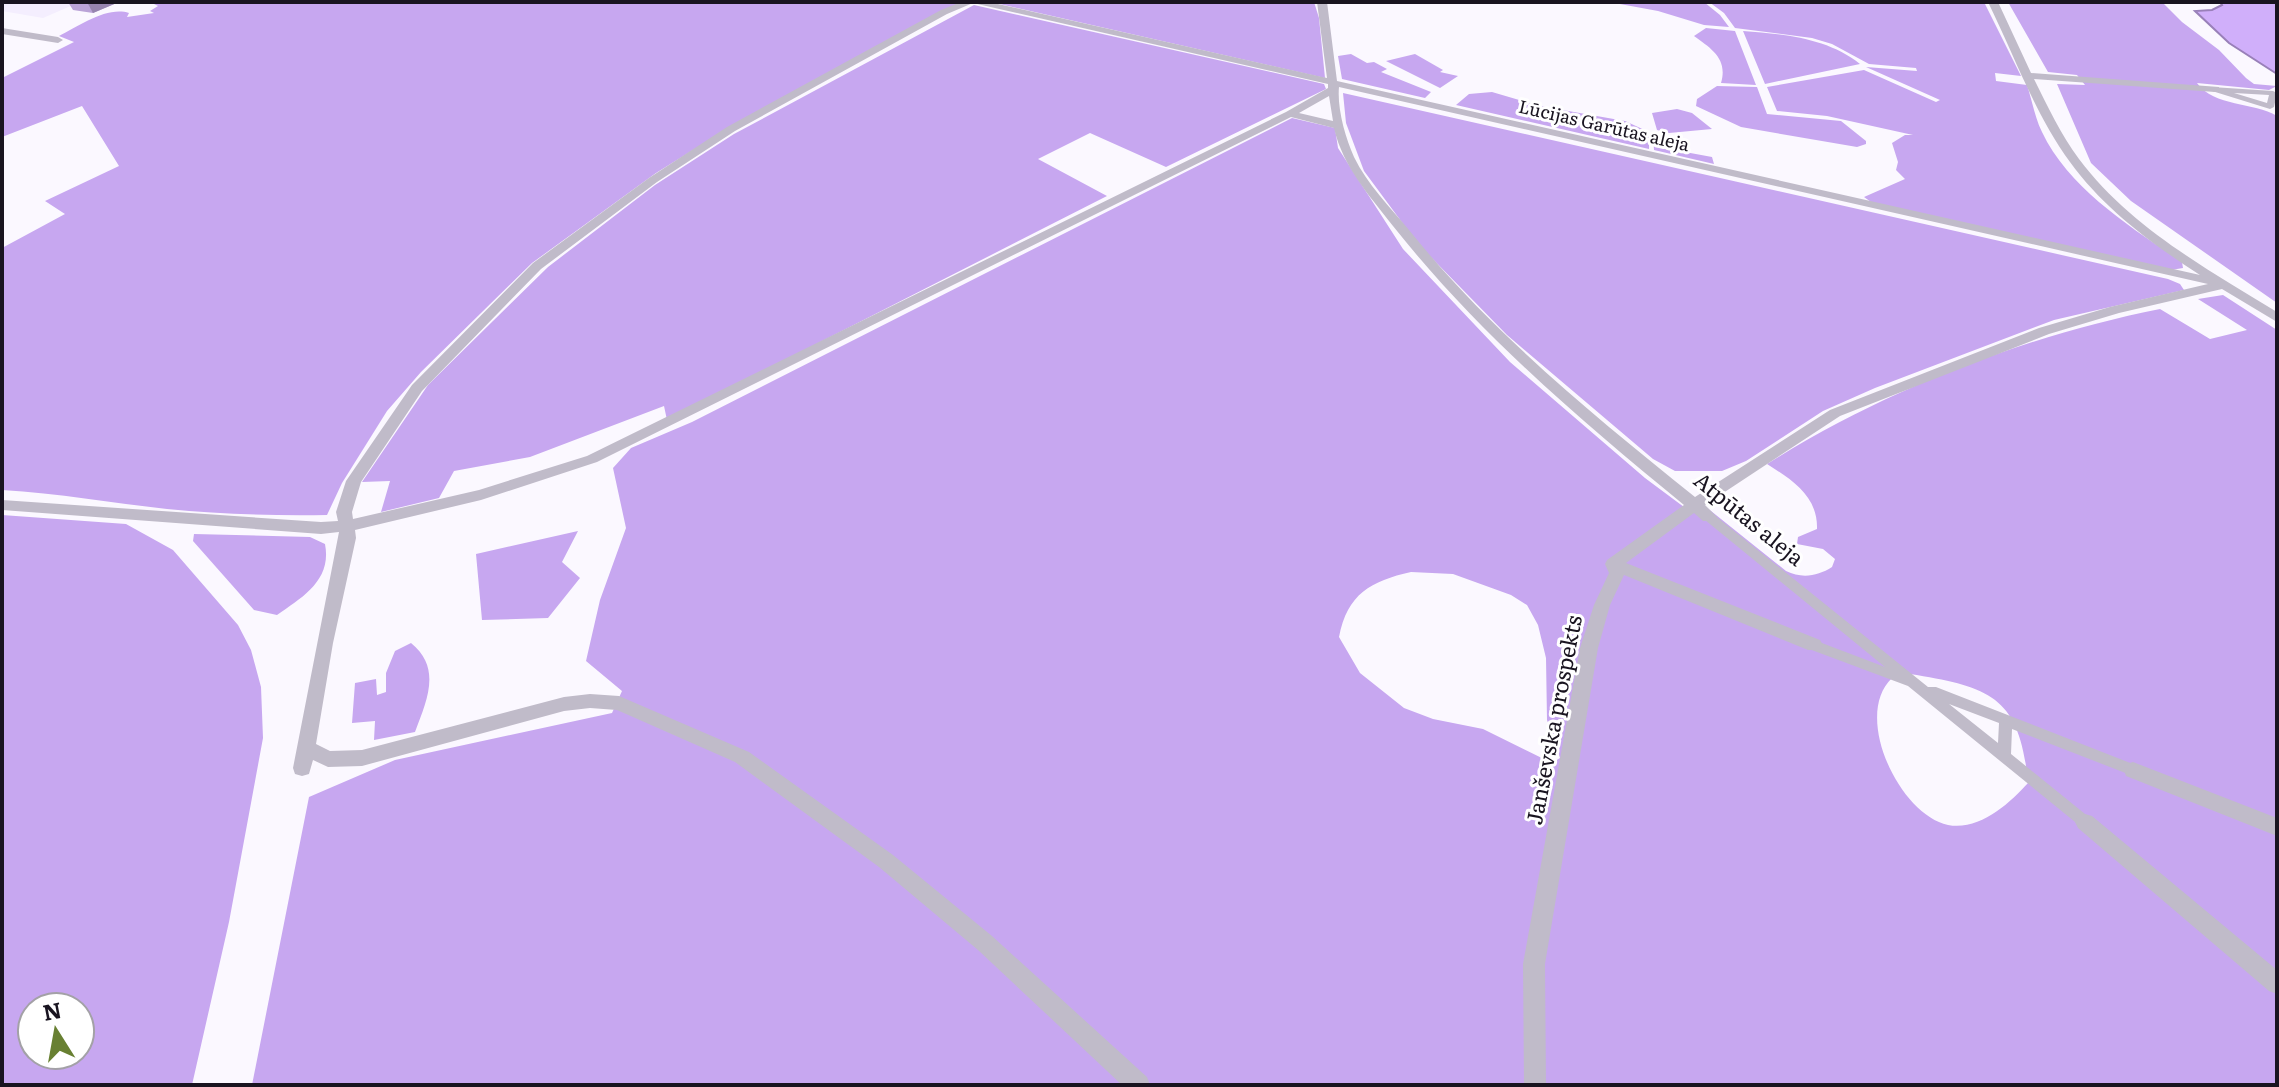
<svg xmlns="http://www.w3.org/2000/svg" width="2279" height="1087" font-family="Literata,serif">
<rect width="100%" height="100%" fill="#fbf8ff"/>
<path fill="#f4eefe" d="M2 2H80L43 18 2 11Z"/>
<path fill="#c7a7f0" fill-rule="evenodd" d="M150 2H962L730 127 656 173 532 263 421 372 387 411 342 483 327 515C274 516 220 514 167 509 112 503 58 493 2 490V248L65 214 45 201 119 166 82 106 2 137V78L74 42 59 36C79 26 107 6 129 13L127 17 154 13 150 11 158 6Z
M991 2H1314L1319 18 1325 78Z
M1609 2H1704L1720 15 1729 27 1704 25 1658 11Z
M1709 2H1984L2021 76 1995 73 1996 81 2027 85C2032 100 2035 118 2042 132 2069 189 2132 228 2182 262L2183 268 2171 270 1871 202 1864 197 1905 179 1896 170 1898 162 1892 143 1905 135H1913L1827 116 1777 111 1767 87 1864 70 1936 102 1940 100 1866 67 1917 71 1916 68 1869 64 1832 44 1812 38 1735 28 1724 13Z
M2008 2H2162L2182 22 2219 50 2246 78 2254 84 2277 86 2269 90 2197 83C2214 107 2254 102 2277 116V303L2131 201 2091 163 2057 84 2085 85 2077 75 2048 72Z
M974 5 1324 84 1326 89 1166 167 1090 133 1038 159 1107 196 667 420 664 406 530 457 454 471 439 498 381 512 390 481 362 482 428 385 548 267 655 185 734 134Z
M1706 28 1735 31 1756 85 1721 83C1728 59 1712 49 1694 36Z
M1743 31C1783 34 1828 38 1860 64L1765 84Z
M1351 54 1367 63 1374 62 1387 69 1381 72 1431 92 1425 98 1342 79 1338 56Z
M1415 54 1443 70 1440 72 1458 76 1440 88 1386 61Z
M1717 86 1757 87 1767 114 1841 121 1866 141V144L1857 147 1741 127 1696 106 1697 99Z
M1492 92 1540 106 1625 121 1649 132V149L1456 105 1469 94Z
M1343 93 2168 279 2180 284 2184 290 2054 320 1875 388 1823 411 1746 461 1722 471H1675L1653 459 1507 335 1418 244 1364 171 1346 123Z
M1677 109 1692 113 1712 129 1669 133 1657 130 1652 113Z
M1292 118 1335 128 1338 148 1403 249 1510 362 1645 478 1692 513 1706 507 1786 571C1802 579 1818 576 1832 567L1835 559 1823 549 1797 544 1798 537 1817 529C1818 496 1792 480 1767 464 1884 390 2025 336 2160 309L2210 339 2247 330 2198 299 2223 295 2277 330V1085H252L309 797 395 760 612 713 622 691 586 661 600 600 626 528 613 468 631 448 692 422ZM1411 572 1453 574 1511 595 1527 605 1538 625 1546 658 1547 720 1560 758 1552 763 1483 729 1433 719 1404 708 1360 673 1339 637C1347 594 1371 581 1411 572ZM1910 674C1990 687 2020 696 2028 783 2009 804 1979 831 1948 825 1900 815 1852 716 1892 678Z
M1653 133 1677 140 1685 152 1712 157 1714 164 1654 150Z
M2 515 126 524 173 550 238 625 251 650 261 687 263 738 229 922 192 1085H2ZM32 1007H80V1055H32Z
M578 531 562 562 580 578 548 618 482 620 476 554Z
M194 534 310 537 325 544C332 580 303 597 277 615L254 610 193 541Z
M411 643C442 668 427 700 415 732L374 740 375 721 352 723 355 683 376 679 377 695 386 692V673L395 651Z"/>
<path fill="#d0affa" stroke="#9980b9" stroke-width="2" d="M2220 2H2277V74L2229 43 2195 11 2212 10 2222 5Z"/>
<g fill="none" stroke-linecap="round" stroke-linejoin="round">
<path fill="#c0bbc9" fill-rule="evenodd" d="M2212 87 2273 91 2277 93 2274 107 2270 109 2212 91ZM2234 93 2269 95 2267 103Z
M1709 513 1713 514 1928 687H1936L2138 766 2140 770 2138 774 2133 776 2128 774 2012 729 2011 754 2090 818 2092 822 2090 826 2085 828 2080 826 1908 686 1809 649 1808 645 1809 641 1814 640 1885 667 1705 520 1703 517 1705 514ZM1949 704 1999 723 1998 743Z"/>
<path fill="#c0bbc9" fill-rule="evenodd" d="M961 2H989L1327 78 1317 2H1327L1337 81 2200 275C2152 244 2104 209 2070 162 2035 114 2014 55 1988 2H1998L2031 73 2219 87V91L2215 92 2034 79C2048 107 2061 135 2079 159 2130 227 2207 269 2277 312V322L2222 289 2119 313 2049 334 1840 416 1705 505 1717 517 1715 521H1703L1694 513 1626 563 1820 640 1823 645 1820 650H1808L1624 575 1610 605 1598 648 1545 964 1546 1085H1524L1523 964 1580 648 1594 605 1609 573 1605 564 1607 560 1684 505C1579 419 1477 332 1393 226 1369 195 1343 167 1334 128L1291 117 597 462 481 500 355 530 356 538 333 643 316 744 330 751 362 750 564 697 590 694 619 696 749 752 893 855 992 936 1147 1077 1150 1085H1122L978 950 879 867 735 762 617 710 590 708 564 711 362 766 328 767 313 760 309 774 302 776 295 774 293 768 339 532 321 534 2 510V500L321 522 338 521 336 512 346 481 412 385 533 263 649 178 727 127 941 10ZM973 3 1328 84V88L1286 112 587 456 479 490 353 519 352 512 361 482 422 391 541 269 657 182 735 131 947 14ZM1339 87 2208 284 2110 307 2039 328 1830 410 1695 497C1593 415 1491 332 1409 230 1390 207 1367 184 1354 157 1345 137 1337 108 1339 87ZM1329 96 1333 121 1299 113Z
M2 28 58 37 63 40 58 43 2 34Z
M2133 762 2277 818V836L2126 776 2124 770 2126 764Z
M2085 814 2092 816 2277 970V994L2269 991 2078 828 2075 822 2078 816Z"/>
</g>
<path fill="#baa3d7" d="M68 2H119L93 13 73 10Z"/>
<path fill="#9785af" d="M87 2H119L93 13Z"/>
<g text-anchor="middle" stroke-width="6" stroke-linejoin="round" paint-order="stroke">
<g font-size="18" fill="#191420" stroke="#fff">
<text transform="translate(1604 126) rotate(13)" y="6">Lūcijas Garūtas aleja</text>
</g>
<g font-size="22" fill="#191420" stroke="#fff">
<text transform="translate(1749 519) rotate(39)" y="8">Atpūtas aleja</text>
<text transform="translate(1554 720) rotate(-79)" y="8">Janševska prospekts</text>
</g>
</g>
<rect width="2279" height="1087" fill="none" stroke="#191420" stroke-width="8"/>
<g transform="translate(56 1031) rotate(349)"><circle r="38" fill="#ffffff" stroke="#a3a1a6" stroke-width="2"/>
<path d="M0-6L14 30L0 20L-14 30Z" fill="#688032"/>
<text y="-12" font-size="22" font-weight="bold" text-anchor="middle" fill="#191420">N</text>
</g>
</svg>
